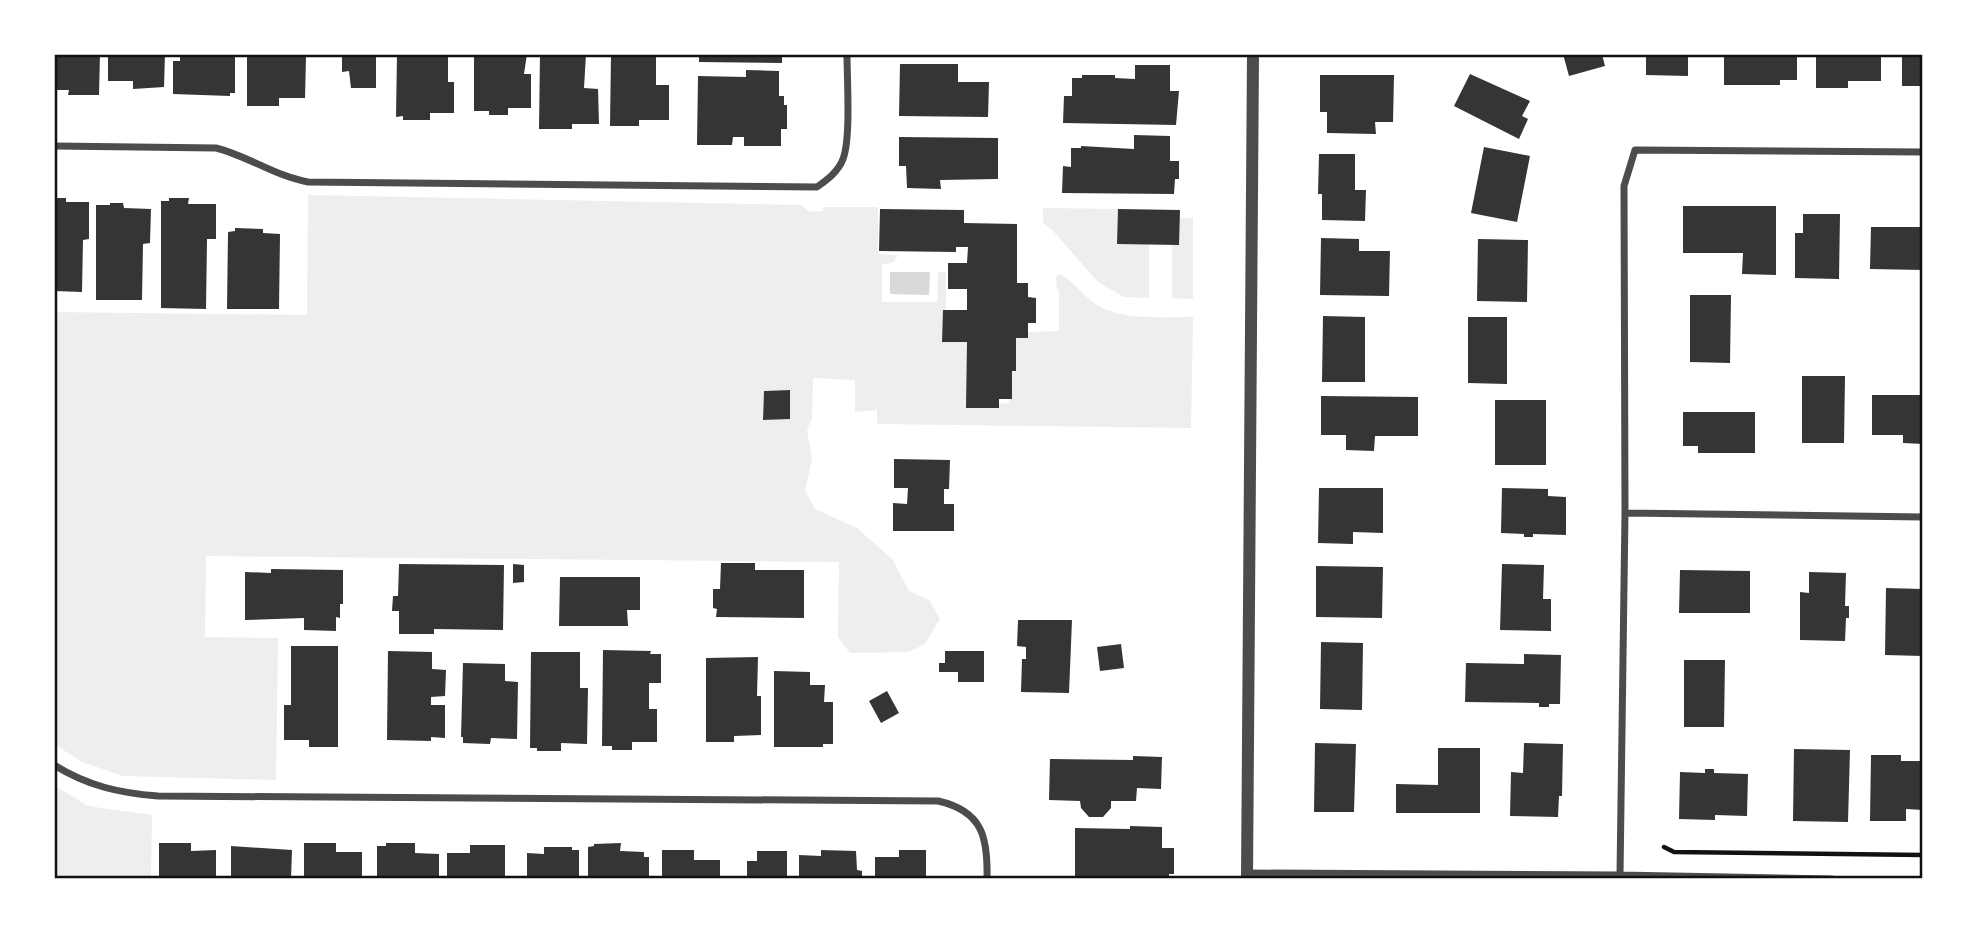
<svg xmlns="http://www.w3.org/2000/svg" width="1977" height="933" font-family="Karla,sans-serif">
<rect width="100%" height="100%" fill="#fff"/>
<path fill="#eee" fill-rule="evenodd" d="M308 195 801 205 810 212 823 211V207H878V254L898 255 893 263 882 264V302H937L938 272H946V310L943 311 942 341 967 342V408L1009 403V399L1012 398V371H1016V338L1028 332 1059 331V290L1057 289 1056 276 1060 274C1073 281 1082 294 1094 303 1123 322 1160 316 1193 317L1191 428 877 424V410L855 412V380L813 378 812 419 807 429 812 460 805 490 815 509 857 528 893 560 909 591 929 600 940 619 925 644 908 652 850 653 838 637 839 562 206 556 205 637 278 638 276 780 123 776 82 762 54 744V312L307 315ZM790 390V419L763 420 764 391Z
M1043 208 1118 209 1117 244H1149V298L1124 297 1098 282 1054 232C1042 221 1043 228 1043 208Z
M1179 218H1193V299L1172 298V245H1179Z
M54 785 88 806 152 815 151 879H54Z"/>
<path fill="#d9d9d9" d="M890 272H930L929 295 890 294Z"/>
<path fill="#353535" d="M54 54H100L99 95H68L69 90H54Z
M108 54H165L164 87 133 89V81H108Z
M180 54H235V93H230V96L173 94V61H180Z
M247 54H291V57H306L305 98H279V106H247Z
M342 54H376V88H351L349 71 342 72Z
M397 54H448V82H454V113H430V120H403V116L396 117Z
M474 54H527L524 74H531V108H508V115H489V111H474Z
M540 54H586L584 88 598 89 599 124H572V129H539Z
M611 54H656V85H669V120H639V126H610Z
M699 54H782V63L699 62Z
M1563 54H1602L1605 66 1569 76Z
M1646 54H1688V76L1646 75Z
M1724 54H1797V80H1780V85H1724Z
M1816 54H1881V81H1848V88H1816Z
M1902 54H1923V86H1902Z
M900 64H958V82H989L988 117 899 116Z
M1135 65H1170V91H1179L1176 125 1063 123 1064 96H1072V78H1082V75H1115V78L1135 79Z
M746 70 779 71V96H784V105H787V129H781V146H744V137H733L732 145H697L698 76 746 77Z
M1470 74 1530 101 1522 116 1528 119 1519 139 1454 106Z
M1320 75H1394L1393 122H1375L1376 134 1327 133V112H1320Z
M1134 135 1170 136V161H1179V179H1175L1174 194 1062 193 1063 166 1071 167V148H1081V146L1134 149Z
M899 137 998 138V179L940 180 941 189 907 188 906 166H899Z
M1484 147 1530 156 1517 222 1471 213Z
M1319 154H1355V190H1366L1365 221 1322 220V194H1318Z
M54 198H66V202H89V239L83 240 82 292 54 291Z
M169 198H189L188 204H216V239H207L206 309 161 308V201H169Z
M110 203H123L124 208 151 209 150 243 143 244 142 300H96V205H110Z
M1683 206H1776V275L1742 274 1743 253H1683Z
M880 209 964 210V223L1017 224V283H1028V297L1036 298V323H1028V338H1016V371H1012V399H999V408H966L967 342H942L943 310H967V289H948V263H967L968 247H956V252L879 251Z
M1118 209 1180 210 1179 245 1117 244Z
M1803 214H1840L1839 279 1795 278V233H1803Z
M1871 227H1923V270L1870 269Z
M235 228 263 229V233L280 234 279 309H227L228 232 235 231Z
M1321 238 1359 239V251H1390L1389 296 1320 295Z
M1478 239 1528 240 1527 302 1477 301Z
M1690 295H1731L1730 363 1690 362Z
M1323 316 1365 317V382H1322Z
M1468 317H1507V384L1468 383Z
M1802 376H1845L1844 443H1802Z
M790 390V419L763 420 764 391Z
M1872 395H1923V444L1903 443V435H1872Z
M1321 396 1418 397V436H1375L1374 451 1346 450V435H1321Z
M1495 400H1546V465H1495Z
M1683 412H1755V453H1698V446H1683Z
M894 459 950 460 949 489H944V504H954V531H893V503L907 504 908 488H894Z
M1319 488H1383V533L1353 532V544L1318 543Z
M1502 488 1548 489V496L1566 497V535L1533 534V537H1524V534L1501 533Z
M721 563H755V570H804V618L716 617 717 609 713 608V589H720Z
M399 564 504 565 503 630 434 629V634H399V611H392L393 596H398Z
M513 564 524 565V582L513 583Z
M1502 564 1544 565 1543 599H1551V631L1500 630Z
M1316 566 1383 567 1382 618 1316 617Z
M271 569 343 570V604H340V618L336 617V631L304 630V618L245 620V572L271 573Z
M1680 570 1750 571V613H1679Z
M1809 572 1846 573 1845 606H1849V618H1846L1845 641 1800 640V592L1809 593Z
M560 577H640V610H627L628 626H559Z
M1886 588 1923 589V656L1885 655Z
M1018 620H1072L1069 693 1021 692 1022 659H1026V647L1017 646Z
M1321 642 1363 643 1362 710 1320 709Z
M1121 644 1124 668 1100 671 1097 647Z
M291 646H338V747H309V740H284V705H291Z
M603 650 651 651 650 654H661V683H649V709H657V742H632V750H612V746H602Z
M388 651 432 652V669L446 670 445 696 431 697V705H445V738L431 737V741L387 740Z
M945 651H984V682H958V672H939V663H945Z
M531 652H580V688H588L587 744 561 743V751H537V748H530Z
M1524 654 1561 655 1560 704H1549V707H1539V703L1465 702 1466 663 1524 664Z
M758 657 757 696H761V735L734 736V742H706V658Z
M1684 660H1725L1724 727H1684Z
M463 663 505 664V681L518 682 517 739 491 738 490 744 463 743V737H461Z
M774 671 810 672V685H825L824 702H833V744H823V747H774Z
M887 691 899 713 881 723 869 701Z
M1315 743 1356 744 1354 812H1314Z
M1524 743 1563 744 1562 796H1559L1558 817 1510 816 1511 772 1523 773Z
M1438 748H1480V813H1396V784L1438 785Z
M1794 749 1850 750 1848 822 1793 821Z
M1871 755H1901V761H1923V810L1906 809V821H1870Z
M1133 756 1162 757 1161 789 1137 788 1136 801H1111V808L1103 817H1089L1081 808 1080 801 1049 800 1050 759 1133 760Z
M1705 769H1714V773L1748 774 1747 816 1715 815V820L1679 819 1680 772 1705 773Z
M1130 826 1162 827V848H1174V874H1169V878L1165 879H1075V828L1130 829Z
M159 843H191V851L216 850V879H159Z
M304 843H336V852H362V879H304Z
M386 843H415V853L439 854V879H377V846H386Z
M621 843 620 851 644 852V857H649V879H588V847L594 846V844Z
M470 845H505V879H447V853H470Z
M231 846 292 850 291 879H231Z
M544 847H572V850H579V879H527V853L544 854Z
M662 850H694V860H720V879H662Z
M821 850 856 851 857 870 862 871V879H799V855L821 856Z
M899 850H926V879H875V857H899Z
M757 851H787V879H747V861H757Z"/>
<g fill="none" stroke-linecap="round" stroke-linejoin="round">
<path stroke="#111" stroke-width="4.5" d="M1664 847 1674 852 1923 855"/>
<path stroke="#4c4c4c" stroke-width="7" d="M54 146 216 148C248 156 275 176 308 182L817 187C827 180 838 172 843 159 851 138 847 80 847 54
M1625 513 1923 517
M54 765C88 786 119 793 158 796L938 801C983 811 988 838 987 879
M1247 873 1620 875 1832 879
M1620 875 1625 513 1624 186 1635 150 1923 152"/>
<path stroke="#4c4c4c" stroke-width="12" d="M1247 879 1253 54"/>
</g>
<rect width="1977" height="933" fill="none" stroke="#ffffff" stroke-width="112"/>
<rect x="56" y="56" width="1865" height="821" fill="none" stroke="#111" stroke-width="2.5"/>
</svg>
